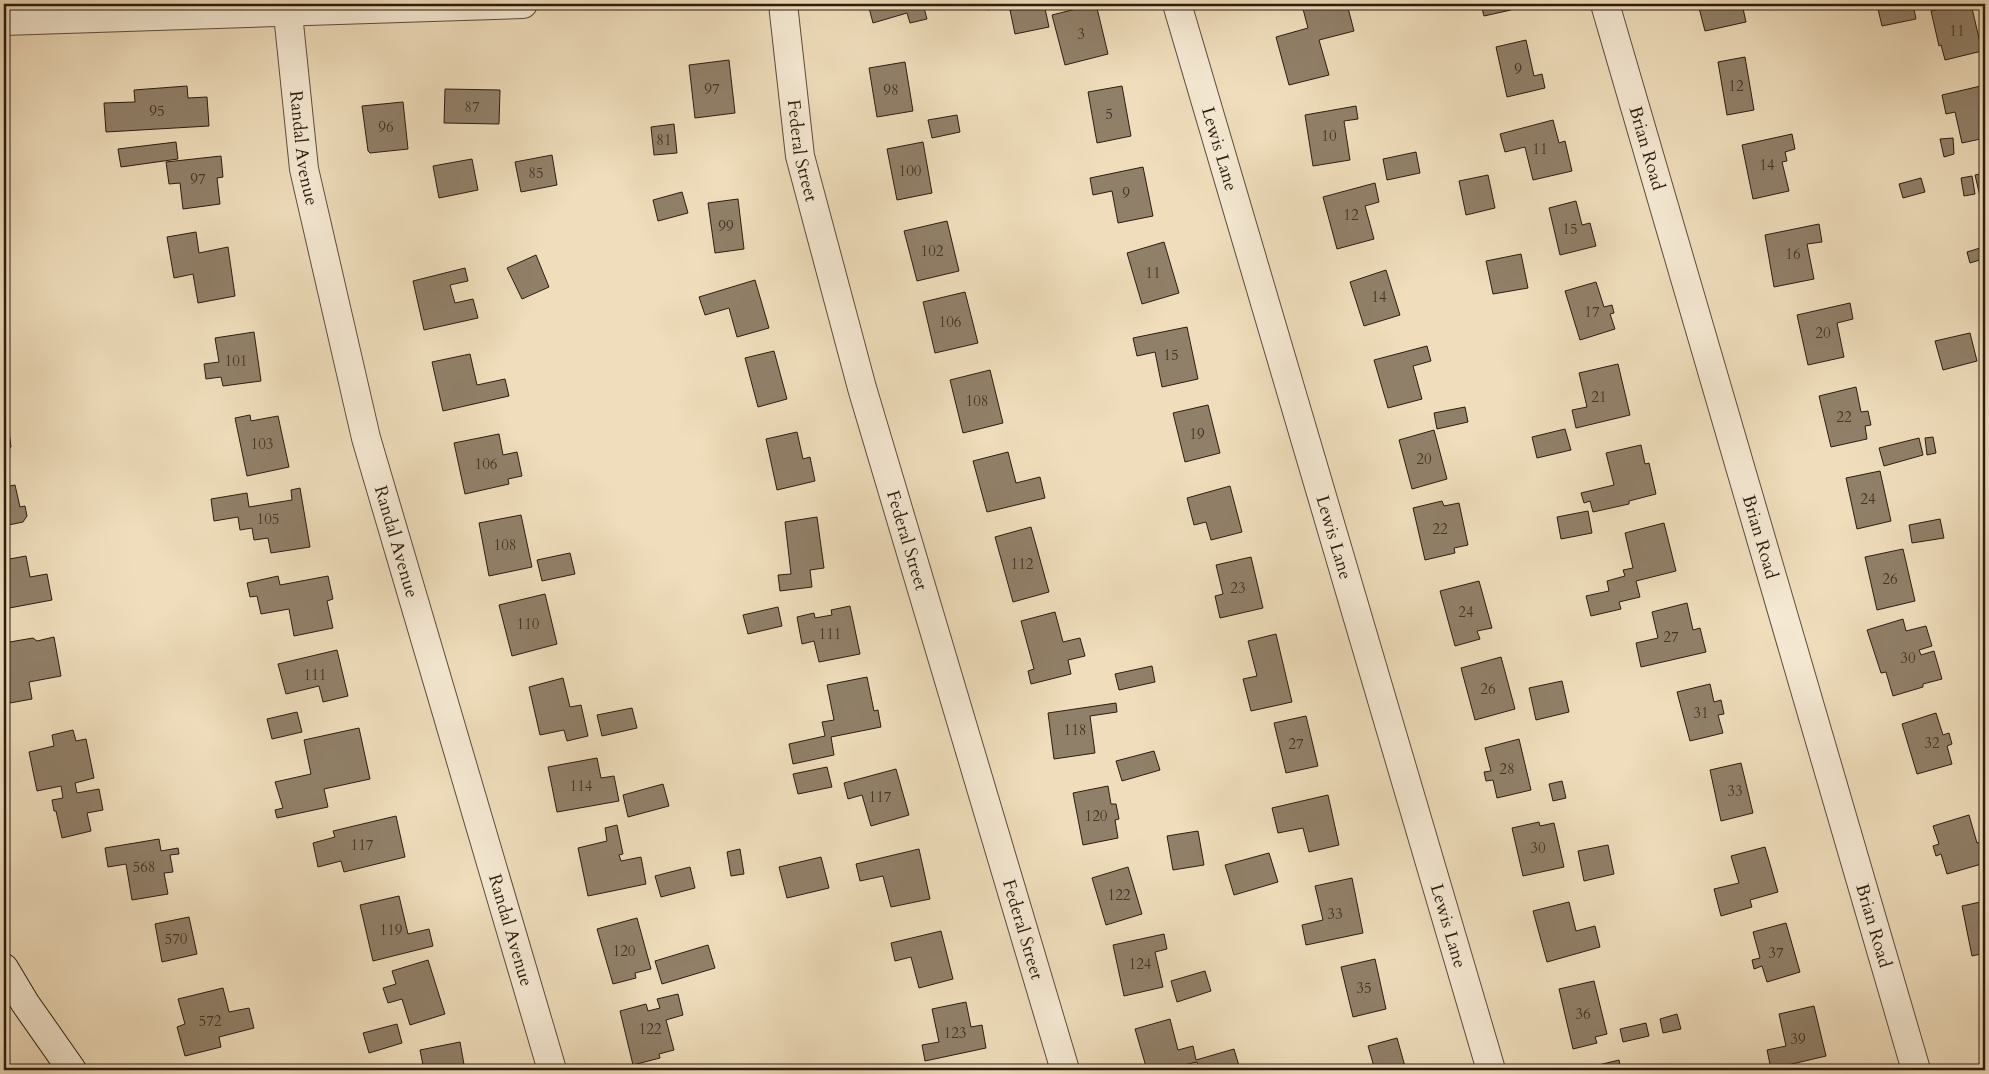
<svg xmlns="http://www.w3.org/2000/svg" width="1989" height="1074" font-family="Cardo,serif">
<rect width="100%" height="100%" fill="#efddbb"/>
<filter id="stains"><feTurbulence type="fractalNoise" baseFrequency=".004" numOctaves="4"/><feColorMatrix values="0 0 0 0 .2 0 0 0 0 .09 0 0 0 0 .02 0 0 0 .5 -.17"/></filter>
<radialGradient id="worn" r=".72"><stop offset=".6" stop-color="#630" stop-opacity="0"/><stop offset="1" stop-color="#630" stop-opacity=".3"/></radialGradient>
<path fill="#918069" stroke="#2c1c10" d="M868 4H923L927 19 910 23 907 13 873 23Z
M987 4H1009L988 10Z
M1044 4 1049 27 1015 34 1010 10Z
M1096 4 1108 54 1065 65 1052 15Z
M1324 4H1347L1354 31 1319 40 1329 75 1289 85 1276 37 1308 28 1303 9Z
M1481 4H1510L1511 10 1484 16Z
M1698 4H1742L1746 22 1705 31Z
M1902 4H1913L1916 19 1882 26 1878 9Z
M1964 4H1971L1982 51 1945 60 1941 45 1939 46 1931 11Z
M1526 40 1534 76 1542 74 1545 88 1507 97 1496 47Z
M1745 57 1754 110 1727 115 1718 62Z
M729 60 735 113 695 118 689 65Z
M905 62 913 111 877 117 869 68Z
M1985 85V138L1962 143 1955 112 1946 114 1942 95Z
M187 86 188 98 207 97 209 126 106 132 104 103 135 102 134 90Z
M1122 86 1131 136 1097 143 1088 92Z
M445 89 500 90 499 124 444 123Z
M403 102 408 149 370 153 368 151 362 106Z
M1356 106 1358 119 1344 121 1350 160 1313 166 1305 115Z
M957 115 960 132 932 138 928 120Z
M1553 120 1559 143 1565 141 1572 171 1533 180 1525 147 1505 152 1500 134Z
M674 124 677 153 654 155 651 127Z
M1792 134 1795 149 1785 152 1787 161 1782 162 1789 191 1753 199 1742 145Z
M1953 138 1954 154 1944 157 1940 139Z
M176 142 178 159 121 167 118 149Z
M923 142 932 193 897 200 887 149Z
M1416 152 1420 173 1387 180 1383 159Z
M552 155 557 185 521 192 515 162Z
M221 156 223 177 217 178 220 204 183 209 180 183 169 184 166 162Z
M472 159 478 190 439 198 433 166Z
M1143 167 1153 216 1118 223 1112 191 1093 195 1090 178Z
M1985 173V217L1975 175Z
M1488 175 1495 208 1466 215 1459 181Z
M1972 176 1975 194 1964 196 1961 178Z
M1921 178 1925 192 1903 198 1899 184Z
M1375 183 1379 202 1365 206 1374 239 1337 249 1323 197Z
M682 192 688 213 658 221 653 200Z
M738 199 744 249 715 253 708 203Z
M1576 201 1582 225 1590 223 1596 246 1560 255 1549 208Z
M947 221 959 271 917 281 904 231Z
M1819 224 1822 242 1807 244 1814 279 1774 287 1765 235Z
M196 232 199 253 228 247 235 296 198 303 193 274 174 278 167 237Z
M1164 242 1179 293 1142 304 1127 253Z
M1980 248 1983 259 1970 263 1967 252Z
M1521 254 1528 288 1493 294 1486 261Z
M536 255 549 287 522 299 507 268Z
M465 268 468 281 450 285 455 303 473 299 478 318 424 330 413 281Z
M1386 270 1400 315 1364 326 1350 282Z
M755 280 769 328 737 337 729 308 705 315 699 297Z
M1596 282 1604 307 1612 305 1614 313 1610 314 1615 329 1580 340 1565 291Z
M965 292 978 343 935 353 923 302Z
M1850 303 1853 319 1837 323 1844 357 1808 365 1797 315Z
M1187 327 1198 379 1162 387 1155 352 1137 356 1133 338Z
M254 332 261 381 223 386 221 377 206 379 204 364 219 362 215 338Z
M1970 333 1977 361 1943 370 1935 341Z
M1427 346 1431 361 1413 366 1422 399 1388 408 1374 360Z
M774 351 787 399 758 407 745 358Z
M470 354 477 385 505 379 509 396 443 411 432 362Z
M1618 364 1630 415 1576 428 1572 410 1587 407 1579 373Z
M990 370 1003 423 963 433 950 380Z
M1856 387 1861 412 1868 411 1871 425 1865 426 1867 439 1831 447 1819 396Z
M1208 405 1220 453 1185 462 1173 413Z
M1465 407 1468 422 1437 429 1434 413Z
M250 415 251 421 278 416 289 467 247 476 235 418Z
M1565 429 1571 450 1537 458 1532 437Z
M1434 430 1447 479 1412 489 1399 440Z
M9 431 11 447 4 449V432Z
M797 432 803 459 810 457 815 481 777 490 766 439Z
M499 434 503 455 517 452 522 476 508 479 509 484 465 494 454 443Z
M1933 437 1936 453 1927 455 1925 438Z
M1919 438 1923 455 1884 466 1879 448Z
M1641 445 1645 464 1649 463 1656 494 1629 501V504L1593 512 1590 501 1584 503 1581 493 1614 485 1606 453Z
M1008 452 1016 483 1040 477 1045 498 987 512 973 461Z
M1880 471 1891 521 1857 529 1846 478Z
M15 485 20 507 25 506 27 516 23 522 4 526V487Z
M1230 486 1242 532 1211 540 1206 522 1194 525 1187 498Z
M300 488 310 547 271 553 268 538 254 540 252 528 240 530 238 517 214 521 211 499 247 493 249 507 292 500 291 490Z
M1442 501 1444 506 1459 503 1468 545 1454 548 1455 553 1425 560 1413 508Z
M1588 511 1592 533 1561 539 1557 517Z
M521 515 532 567 489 576 479 523Z
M817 517 824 568 810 570 812 587 780 591 778 575 791 574 785 522Z
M1940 519 1944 538 1912 543 1909 525Z
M1664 523 1676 571 1636 581 1640 597 1619 602 1621 609 1591 616 1586 596 1609 591 1607 581 1625 576 1623 570 1633 568 1625 533Z
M1031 527 1049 592 1013 602 995 537Z
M1903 549 1915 601 1877 610 1865 557Z
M570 553 575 574 542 581 537 560Z
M26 556 30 577 47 574 52 600 4 609V560Z
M1251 557 1263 608 1220 618 1215 596 1223 594 1216 565Z
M278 576 280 585 328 576 333 599 327 601 333 628 294 636 289 609 261 614 257 596 250 597 247 583Z
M1479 581 1492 628 1477 631 1480 639 1455 646 1440 591Z
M545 594 557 644 512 656 499 605Z
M1687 603 1693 630 1700 628 1706 652 1641 667 1636 643 1658 638 1652 612Z
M850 606 860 654 819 662 814 641 802 644 797 617 814 613 815 618 832 615 831 610Z
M778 607 782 626 748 634 743 615Z
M1055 612 1063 642 1080 638 1085 656 1068 660 1071 674 1031 684 1028 671 1034 669 1021 621Z
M1903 619 1906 631 1926 626 1932 646 1919 650 1921 655 1934 651 1942 679 1923 684V687L1893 696 1886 672 1881 673 1867 630Z
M1276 634 1292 702 1251 711 1243 679 1257 676 1248 641Z
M54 637 61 676 29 682 32 699 10 703 7 687 4 688V643L33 638 37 641Z
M337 650 348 696 323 702 319 686 286 694 278 664Z
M1501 657 1515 709 1475 720 1461 668Z
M1152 666 1155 682 1119 690 1115 674Z
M867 677 874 711 878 710 881 727 831 737 834 755 793 764 789 744 825 736 822 722 834 720 827 685Z
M563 678 570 707 581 705 588 736 567 741 564 730 540 735 529 687Z
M1562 681 1569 712 1536 720 1529 688Z
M1710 684 1714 702 1721 700 1724 714 1718 715 1723 733 1690 741 1677 692Z
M1116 703 1117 712 1090 716 1095 753 1054 759 1048 713Z
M632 708 637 728 602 736 597 715Z
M297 712 302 732 272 739 267 719Z
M1936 713 1943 735 1949 733 1952 744 1947 746 1952 764 1917 774 1902 724Z
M1306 716 1318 766 1286 773 1274 723Z
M359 728 370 779 324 789 328 807 277 818 275 810 283 808 275 782 311 774 304 740Z
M73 730 76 741 86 739 94 778 75 783 77 793 99 789 103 810 87 813 91 831 62 838 56 811H54L52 800 63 798 61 786 37 791 29 752 54 746 52 735Z
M1519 739 1531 790 1497 798 1493 780 1486 781 1484 772 1491 771 1485 748Z
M1154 751 1160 770 1122 781 1116 761Z
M597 758 601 778 614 776 619 801 557 812 548 767Z
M1741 763 1753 813 1721 821 1710 770Z
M827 767 832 787 798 794 793 774Z
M896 769 909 815 871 826 862 795 848 799 844 783Z
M1562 781 1566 798 1553 801 1549 784Z
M663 784 669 806 628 817 623 795Z
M1108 786 1111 804H1116L1119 819 1115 820 1118 838 1083 845 1073 793Z
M1328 795 1339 845 1309 852 1303 828 1278 833 1272 808Z
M1969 815 1977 843 1985 841V863L1947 874 1941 854 1936 856 1933 846 1939 844 1933 826Z
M396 816 405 857 344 872 341 861 318 867 313 843 335 837 333 831Z
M1539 822 1540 826 1554 823 1564 867 1523 876 1512 828Z
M617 825 623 854 619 855 621 861 641 857 646 884 588 896 578 848 607 841 605 828Z
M1198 831 1204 865 1173 870 1167 836Z
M159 839 161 851 178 848 179 854 170 855 173 872 164 873 168 894 132 900 126 864 108 867 105 848Z
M1608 845 1614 874 1584 881 1578 851Z
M1765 847 1778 892 1750 900 1752 907 1721 916 1714 889 1739 883 1731 856Z
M740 849 744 874 731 876 727 852Z
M919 849 930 899 891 907 883 876 860 881 856 864Z
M1269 853 1278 882 1234 895 1225 865Z
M821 857 829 888 787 898 779 867Z
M690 867 695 888 661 897 655 876Z
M1128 867 1142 914 1106 925 1092 878Z
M1352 878 1363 933 1306 945 1302 925 1323 920 1315 886Z
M399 896 408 934 429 929 433 946 373 961 360 905Z
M1985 901V953L1972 956 1962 906Z
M1569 902 1576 931 1595 926 1600 947 1547 962 1533 911Z
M189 917 197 954 162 962 155 924Z
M637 918 651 969 635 973 636 978 613 984 597 929Z
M1786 923 1800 972 1767 982 1762 966 1754 969 1752 960 1760 958 1753 932Z
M941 931 953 979 919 988 911 957 895 961 891 943Z
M1164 934 1167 949 1155 952 1163 987 1124 996 1113 945Z
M708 945 715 968 662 984 655 961Z
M1375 959 1386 1009 1353 1017 1341 967Z
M428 960 445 1014 410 1025 402 999 388 1003 383 988 396 984 392 971Z
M1205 971 1211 991 1177 1002 1171 981Z
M1594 981 1607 1034 1595 1037 1597 1043 1573 1049 1559 989Z
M223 988 229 1012 249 1008 254 1028 219 1037 221 1047 185 1056 177 1027 185 1024 178 999Z
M678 994 683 1015 666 1020 674 1050 659 1054 660 1058 633 1065 620 1011 646 1004 648 1011 660 1008 657 999Z
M966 1002 971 1027 982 1025 986 1048 925 1061 922 1045 939 1042 932 1009Z
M1814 1006 1826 1056 1771 1069 1767 1050 1786 1046 1779 1014Z
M1677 1014 1681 1029 1663 1033 1660 1019Z
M1170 1019 1178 1050 1193 1046 1196 1060 1234 1049 1240 1069 1200 1070 1197 1062 1184 1065 1185 1070H1147L1135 1029Z
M1646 1023 1649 1036 1623 1042 1620 1029Z
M397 1024 402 1043 369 1053 363 1033Z
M1397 1038 1406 1070H1375L1368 1046Z
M460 1042 465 1070H424L420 1050Z
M1619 1060 1621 1070H1578Z"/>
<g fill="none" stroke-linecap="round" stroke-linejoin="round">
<g stroke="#5d4c3b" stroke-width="30">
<g id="street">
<path id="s1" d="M287 4 304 169 366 438 552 1070"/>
<path id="s2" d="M783 4 800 156 862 388 1065 1070"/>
<path id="s3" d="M1177 4 1491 1070"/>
<path id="s4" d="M1605 4 1916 1070"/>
<path d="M4 21 523 4"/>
</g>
</g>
<g stroke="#2c1c10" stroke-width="30">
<path id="secondary" d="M4 968 25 1003 72 1070"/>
</g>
<use href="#street" stroke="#f5e9d3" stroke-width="28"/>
<use href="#secondary" stroke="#f5e9d3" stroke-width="28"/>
</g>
<g text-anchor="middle" stroke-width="5" stroke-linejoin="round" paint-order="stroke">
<g font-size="15" fill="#453526">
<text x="1957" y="36">11</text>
<text x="1081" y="39">3</text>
<text x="1518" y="74">9</text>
<text x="1736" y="91">12</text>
<text x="712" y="94">97</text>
<text x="891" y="95">98</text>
<text x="472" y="112">87</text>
<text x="157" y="116">95</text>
<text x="1109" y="119">5</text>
<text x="386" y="132">96</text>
<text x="1329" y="141">10</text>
<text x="664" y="145">81</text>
<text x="1540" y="154">11</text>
<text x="1767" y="170">14</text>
<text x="910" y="176">100</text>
<text x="536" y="178">85</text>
<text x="198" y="184">97</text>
<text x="1126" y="198">9</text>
<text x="1351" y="220">12</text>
<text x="726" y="231">99</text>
<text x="1570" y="234">15</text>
<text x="932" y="256">102</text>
<text x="1793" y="259">16</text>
<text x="1153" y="278">11</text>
<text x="1379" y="302">14</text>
<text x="1592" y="317">17</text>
<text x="950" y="327">106</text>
<text x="1823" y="338">20</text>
<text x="1171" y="360">15</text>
<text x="236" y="366">101</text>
<text x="1599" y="402">21</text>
<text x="977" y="406">108</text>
<text x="1844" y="422">22</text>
<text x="1197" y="439">19</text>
<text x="262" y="449">103</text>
<text x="1424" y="464">20</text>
<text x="486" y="469">106</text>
<text x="1868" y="504">24</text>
<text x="268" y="524">105</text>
<text x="1440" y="534">22</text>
<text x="505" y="550">108</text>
<text x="1022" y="569">112</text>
<text x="1890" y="584">26</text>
<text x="1238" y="593">23</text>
<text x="1466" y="617">24</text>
<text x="528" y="629">110</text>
<text x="830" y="639">111</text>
<text x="1671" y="642">27</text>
<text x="1908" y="663">30</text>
<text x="315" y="680">111</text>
<text x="1488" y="694">26</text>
<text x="1701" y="718">31</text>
<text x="1075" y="735">118</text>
<text x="1932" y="748">32</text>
<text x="1296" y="749">27</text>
<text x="1507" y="774">28</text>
<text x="581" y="791">114</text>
<text x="1735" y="796">33</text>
<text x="880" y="802">117</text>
<text x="1096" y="821">120</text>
<text x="362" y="850">117</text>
<text x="1538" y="853">30</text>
<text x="144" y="872">568</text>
<text x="1119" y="900">122</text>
<text x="1335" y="919">33</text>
<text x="391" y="935">119</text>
<text x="176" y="944">570</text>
<text x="624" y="956">120</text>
<text x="1776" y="958">37</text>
<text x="1140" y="969">124</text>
<text x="1364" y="993">35</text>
<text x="1583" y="1019">36</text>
<text x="210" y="1026">572</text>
<text x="650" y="1034">122</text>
<text x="955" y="1038">123</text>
<text x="1798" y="1044">39</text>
</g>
<g font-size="18" fill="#2c1c10" stroke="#f5e9d3">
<text dy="6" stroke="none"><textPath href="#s1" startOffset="145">Randal Avenue</textPath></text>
<text dy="6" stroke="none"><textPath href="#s4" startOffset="150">Brian Road</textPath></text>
<text dy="6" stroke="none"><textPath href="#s3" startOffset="151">Lewis Lane</textPath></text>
<text dy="6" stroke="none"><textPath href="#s2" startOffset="148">Federal Street</textPath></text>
<text dy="6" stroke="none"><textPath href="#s3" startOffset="556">Lewis Lane</textPath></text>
<text dy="6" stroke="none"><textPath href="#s4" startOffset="555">Brian Road</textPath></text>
<text dy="6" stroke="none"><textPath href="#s2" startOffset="552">Federal Street</textPath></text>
<text dy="6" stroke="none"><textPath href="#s1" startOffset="550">Randal Avenue</textPath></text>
<text dy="6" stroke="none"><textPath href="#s3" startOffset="961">Lewis Lane</textPath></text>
<text dy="6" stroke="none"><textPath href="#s4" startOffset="960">Brian Road</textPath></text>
<text dy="6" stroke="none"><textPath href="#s2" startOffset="958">Federal Street</textPath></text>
<text dy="6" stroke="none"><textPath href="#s1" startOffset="955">Randal Avenue</textPath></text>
</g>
</g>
<rect width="1989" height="1074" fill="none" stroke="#efddbb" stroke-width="20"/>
<rect x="5" y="5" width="1979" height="1064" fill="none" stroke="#2c1c10" stroke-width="2.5"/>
<rect x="10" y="10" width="1969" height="1054" fill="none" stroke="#2c1c10"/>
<rect width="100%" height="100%" filter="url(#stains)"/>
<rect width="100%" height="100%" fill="url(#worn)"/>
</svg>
